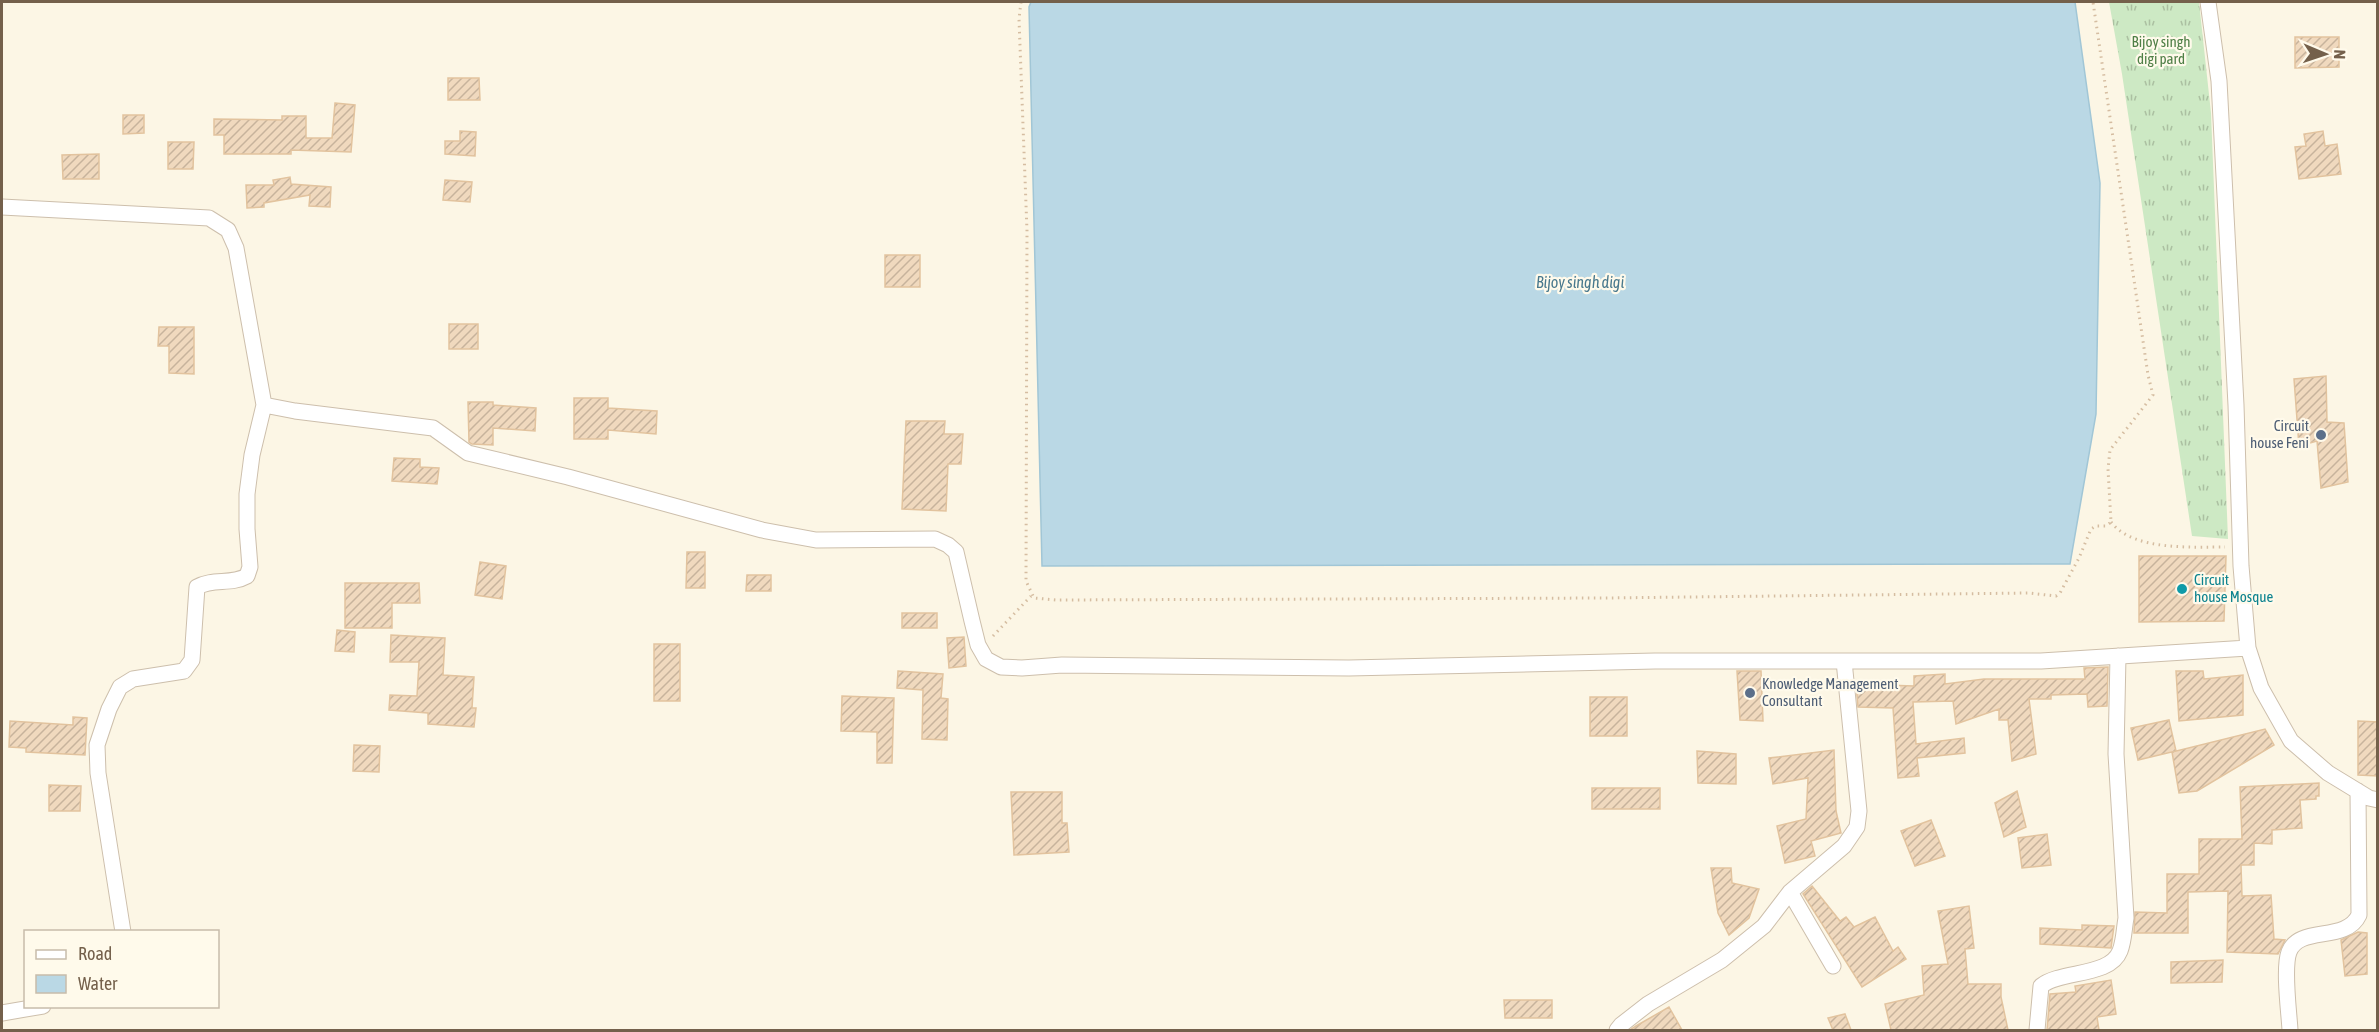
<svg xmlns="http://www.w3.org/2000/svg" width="2379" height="1032" font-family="'Asap Condensed',sans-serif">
<defs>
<pattern id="grass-tufts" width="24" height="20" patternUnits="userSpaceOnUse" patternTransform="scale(1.5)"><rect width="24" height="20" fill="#cde9c4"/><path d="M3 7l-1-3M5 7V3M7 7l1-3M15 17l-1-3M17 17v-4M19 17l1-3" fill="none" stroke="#abc0a1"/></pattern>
<pattern id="building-hatch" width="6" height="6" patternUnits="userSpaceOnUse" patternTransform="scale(1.5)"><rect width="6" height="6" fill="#f0d9be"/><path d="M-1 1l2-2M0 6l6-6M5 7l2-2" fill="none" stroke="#c7b39c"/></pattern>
</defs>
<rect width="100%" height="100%" fill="#fcf6e5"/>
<path fill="url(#grass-tufts)" d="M2109 2H2199L2211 113 2228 539 2192 536 2122 74Z"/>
<path fill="#bad8e5" stroke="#a1c6d6" stroke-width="1.5" d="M1031 2H2075L2100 183 2096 414 2070 564 1042 566 1029 7Z"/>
<path fill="url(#building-hatch)" stroke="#e2c39e" stroke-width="1.5" d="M2295 37H2339V67L2295 68Z
M448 78H479L480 100H448Z
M335 103 355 105 351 152 291 150V154H224V135H214V119L282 120V116H306V138H332Z
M123 115H144V133L123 134Z
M460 131 476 132 475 156 445 154V141H460Z
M2323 131 2325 146 2337 144 2341 174 2299 179 2295 147 2306 146 2304 134Z
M168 142H194L193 169H168Z
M99 154V179H63L62 155Z
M290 177 291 184 331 187 330 207 309 206 310 195 264 203V207L247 208 246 185H274L273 180Z
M445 180 472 182 470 202 443 200Z
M885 255H920V287H885Z
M449 324H478V349H449Z
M159 327H194V374L169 373V346H158Z
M2326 376 2327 422 2344 423 2348 482 2321 488 2317 441 2299 446 2294 379Z
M574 398H608V408L657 411 656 434 608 430V439H574Z
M468 402H493V405L536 408 535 431 493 428V445L472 444 469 442Z
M906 421H945L944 434H963L961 464H948L946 511 902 509Z
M394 458 420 459V467L439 468 437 484 392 481Z
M687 552H705V588H686Z
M2139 556H2226L2224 621 2139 622Z
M480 562 506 566 502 599 475 595Z
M747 575H771V591H746Z
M345 583H419L420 603H392V628H345Z
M902 613H937V628H902Z
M337 630 355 632 354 652 335 651Z
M391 635 445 638 443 675 474 677 472 708H476L474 727 428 724V713L389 710 390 695 417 696 419 662H390Z
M964 637 966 666 949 668 947 638Z
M654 644H680V701H654Z
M2108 667 2107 706 2088 707 2087 694 2051 695V699H2029L2036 754 2012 761 2008 720H1999V709L1956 724 1953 701 1913 702 1916 744 1964 738 1965 753 1917 758 1919 776 1898 778 1893 708 1858 707 1856 684 1914 686V676L1945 674V684L1984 679H2085L2084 668Z
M898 671 943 674 941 698 948 699 947 740 922 739 923 690 897 688Z
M1737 671H1761L1763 721 1740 720Z
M2176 671H2203L2204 679 2243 675V715L2179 721Z
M842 696 894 698 892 763H877V732L841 731Z
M1590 697H1627V736H1590Z
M73 717 87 718 85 755 26 752V748L9 747 10 721 73 725Z
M2169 720 2176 751 2138 760 2131 728Z
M2358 721 2378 722V776L2358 775Z
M2265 729 2274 745 2197 791 2179 793 2172 752Z
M354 745 380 746 379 772 353 771Z
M1834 750 1836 811 1841 833 1811 841 1815 856 1785 863 1777 826 1806 819 1808 778 1773 784 1769 758Z
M1697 751 1736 754V784L1698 783Z
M2319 783V796H2316V799L2300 800 2302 828 2272 830V844L2254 843V865H2241L2242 896 2271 895 2274 939 2285 940 2278 954 2227 952 2228 891 2188 892V933H2134L2135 912 2167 913V874H2199V839H2242L2240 787Z
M49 785 81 786 80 811H49Z
M1592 788H1660V809H1592Z
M2017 791 2026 827 2004 837 1995 803Z
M1011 792H1062V823H1067L1069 852 1014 855Z
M1931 820 1945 856 1915 866 1901 831Z
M2047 834 2051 865 2022 868 2018 838Z
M1711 868H1731L1732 883 1759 889 1749 918 1729 935 1718 913Z
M1812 886 1840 921 1846 917 1854 927 1875 917 1893 951 1898 947 1906 959 1862 987 1803 894Z
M1969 906 1974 948 1965 949 1968 984H2001V997L2008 1030H1891L1885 1004 1924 995 1922 966 1948 964 1938 911Z
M2082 925 2114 926 2111 948 2040 944V928L2082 930Z
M2358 932 2367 933V974L2345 976 2341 940Z
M2223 960 2222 982 2171 983V962Z
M2111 980 2116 1014 2097 1017 2099 1030H2047L2050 994 2076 992 2075 986Z
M1504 1000H1552V1018H1505Z
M1669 1007 1682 1030H1630L1636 1026Z
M1845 1014 1851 1030H1833L1828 1018Z"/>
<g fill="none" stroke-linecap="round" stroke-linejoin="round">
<g stroke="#cdbfac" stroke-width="17">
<path id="street" d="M2208 2 2219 81 2236 405 2241 566 2248 648 2261 688 2291 741 2328 773 2369 798 2378 800
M2 207 209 218 228 230 236 248 264 405 252 455 247 494V529L250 567 247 576C231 585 213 578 197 587L192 660 184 671 133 679 120 687 109 709 97 745 98 773 123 932
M264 405 295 411 433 428 468 453 568 477 762 530 816 540 935 539 948 545 956 552 972 621 978 645 986 659 1001 667 1022 668 1062 665 1349 668 1655 661H2041L2248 648
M1790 892 1833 966
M2 1013 43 1006
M1617 1030 1621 1025 1648 1004 1722 960 1764 926 1790 892 1844 846 1857 827 1859 811 1844 661
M2037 1030 2041 986C2061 970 2110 977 2120 951 2124 941 2124 929 2126 918L2116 754 2118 656
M2290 1030C2289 1012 2283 968 2289 952 2299 925 2346 943 2359 915L2358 791"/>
</g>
<path stroke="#d5bda1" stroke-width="3" stroke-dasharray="1.5 4.5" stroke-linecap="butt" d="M1021 2 1019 19 1027 231 1026 581 1034 598 1056 600 1605 598 2029 593 2056 596 2060 593 2079 558 2091 529 2096 526H2106L2111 522 2108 469 2110 450 2153 395 2148 375 2093 2
M2111 522C2133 551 2192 547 2225 547
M993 636 1031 596"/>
<use href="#street" stroke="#fff" stroke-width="15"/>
</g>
<g fill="#5c6f8a" stroke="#fffaeb" stroke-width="2">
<circle cx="2321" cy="435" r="6"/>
<circle cx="1750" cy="693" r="6"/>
</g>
<circle fill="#0f9aa8" stroke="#fffaeb" stroke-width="2" cx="2182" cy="589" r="6"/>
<g text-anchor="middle" stroke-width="4.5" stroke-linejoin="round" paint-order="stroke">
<g font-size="15" fill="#4f7f46" stroke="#fffaeb">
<text x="2161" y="47">Bijoy singh<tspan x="2161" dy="17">digi pard</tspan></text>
</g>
<g font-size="15" fill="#4e5e75" stroke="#fffaeb" text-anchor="end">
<text x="2309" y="431">Circuit<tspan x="2309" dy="17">house Feni</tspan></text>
<text x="1762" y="689" text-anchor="start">Knowledge Management<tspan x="1762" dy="17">Consultant</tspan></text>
</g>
<g font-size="15" fill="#0d838f" stroke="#fffaeb" text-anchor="start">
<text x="2194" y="585">Circuit<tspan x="2194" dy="17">house Mosque</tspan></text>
</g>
<g font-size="16" font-style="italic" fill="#48788d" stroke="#fffaeb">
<text x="1580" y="288">Bijoy singh digi</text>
</g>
</g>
<rect width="2379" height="1032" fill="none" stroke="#74604b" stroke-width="6"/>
<rect x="24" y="930" width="195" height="78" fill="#fffaeb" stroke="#c7bcab" stroke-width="1.5"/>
<rect x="36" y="950" width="30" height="9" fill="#ffffff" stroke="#c7bcab" stroke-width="1.5"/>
<text x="78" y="960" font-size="18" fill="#74604b">Road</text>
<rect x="36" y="975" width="30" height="18" fill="#bad8e5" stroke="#c7bcab" stroke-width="1.5"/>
<text x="78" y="990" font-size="18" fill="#74604b">Water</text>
<g transform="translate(2325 54) rotate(92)" stroke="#fffaeb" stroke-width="4.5" paint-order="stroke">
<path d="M0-4.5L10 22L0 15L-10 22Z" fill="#74604b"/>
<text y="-9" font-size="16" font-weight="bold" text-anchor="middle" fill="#74604b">N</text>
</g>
</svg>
